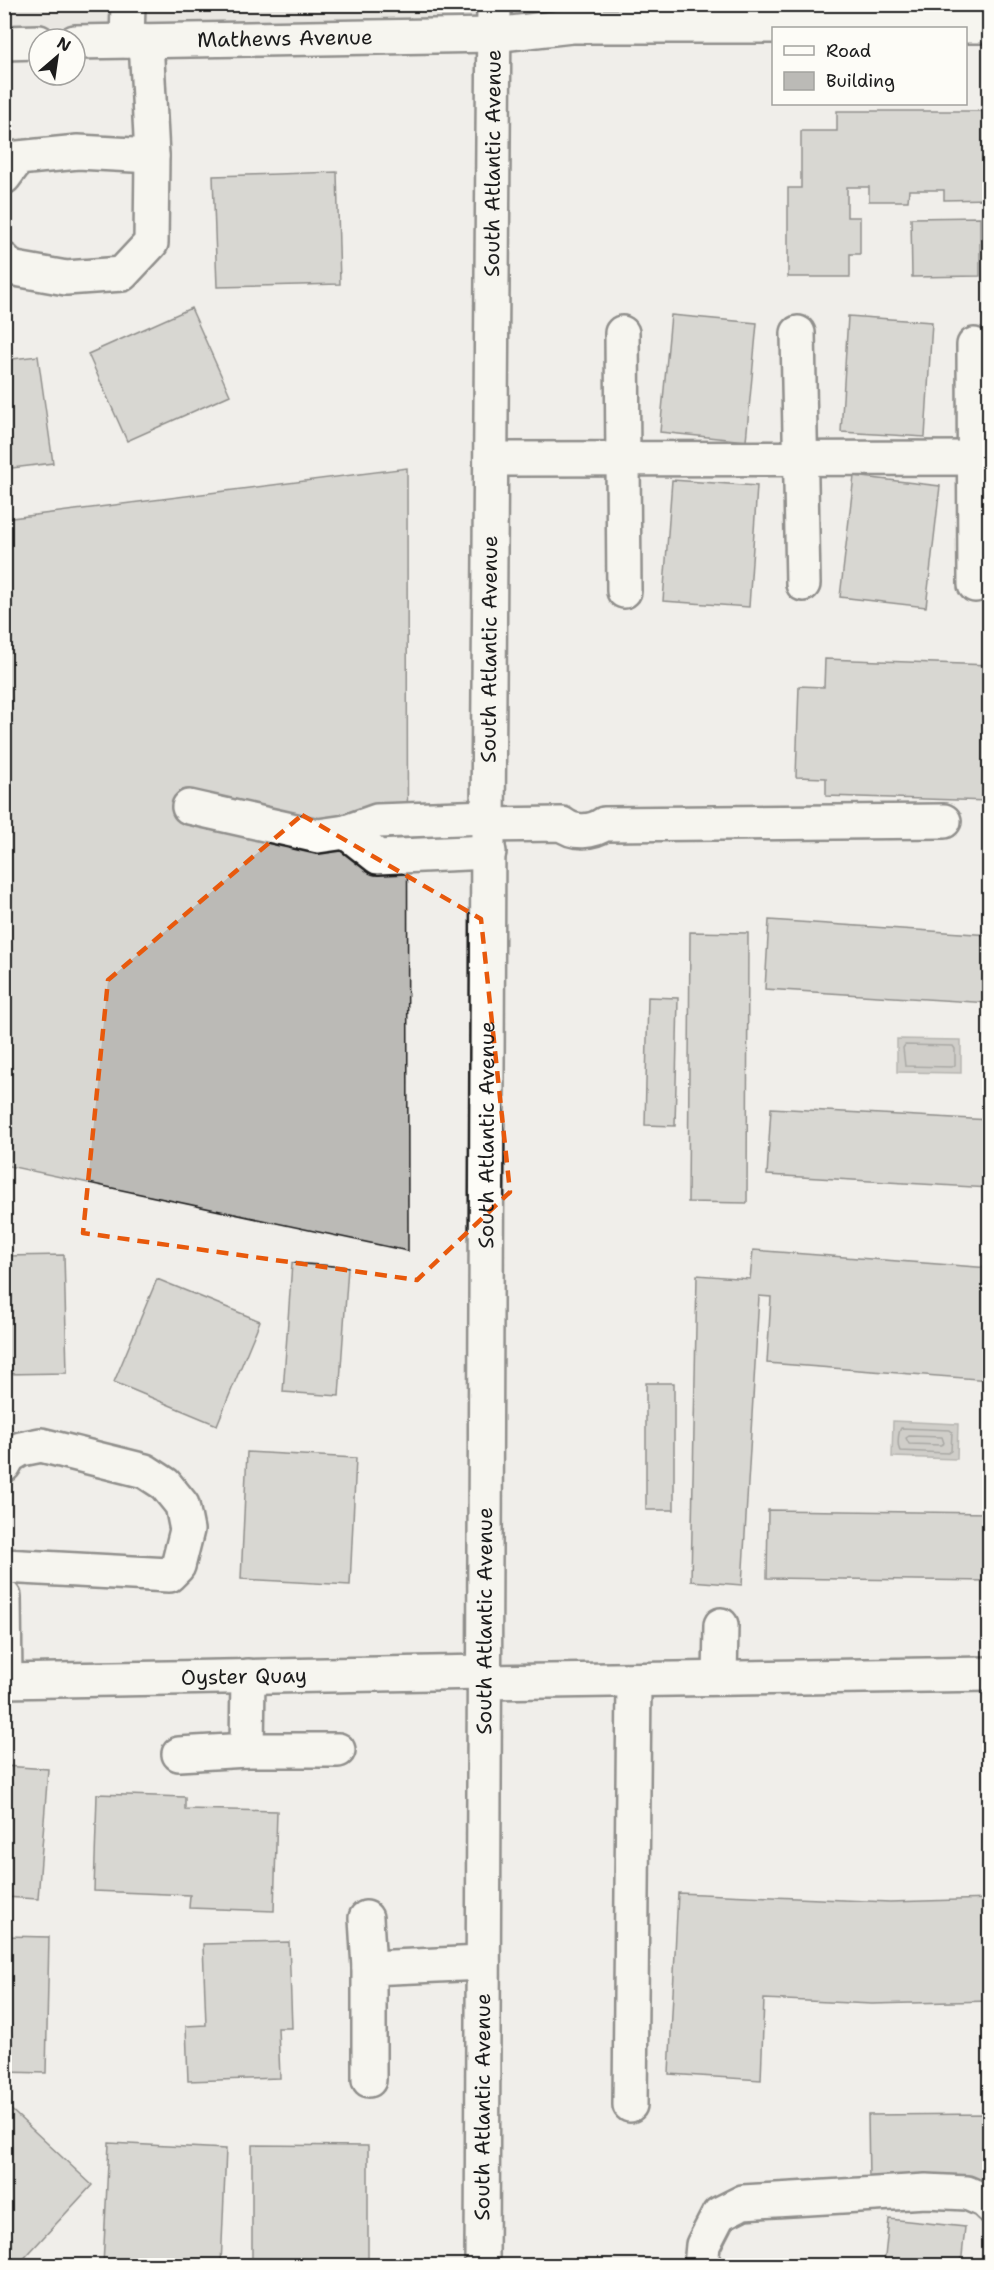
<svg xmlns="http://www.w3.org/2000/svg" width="994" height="2270" font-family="'Shantell Sans',sans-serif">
<rect width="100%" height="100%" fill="#f0eeea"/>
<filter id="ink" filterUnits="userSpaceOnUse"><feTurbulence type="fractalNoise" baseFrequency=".0167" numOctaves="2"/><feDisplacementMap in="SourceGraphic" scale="12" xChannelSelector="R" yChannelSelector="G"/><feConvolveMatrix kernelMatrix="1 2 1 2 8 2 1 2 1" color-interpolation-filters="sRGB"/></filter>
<g filter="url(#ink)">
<path fill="#e0deda" d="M4 5H494V35L39 39 5 43Z"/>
<path fill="#a8a7a3" stroke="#706f6d" stroke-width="1.5" d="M897 1039 961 1040V1073L897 1072Z
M893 1421 958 1424 957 1459 892 1457Z"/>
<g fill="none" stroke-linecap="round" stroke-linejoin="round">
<path stroke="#545452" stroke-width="1.5" d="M905 1045 953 1046 955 1049V1065L952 1067 905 1066 903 1048Z
M901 1428 950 1430 952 1432 951 1451 948 1453 900 1451C897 1446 898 1433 901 1428Z
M909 1436 942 1437 944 1443 941 1445 909 1444 906 1438Z"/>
</g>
<path fill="#bbbab6" stroke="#1c1c1c" stroke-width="1.5" d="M837 111H990L989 199 944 200V190H909L908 201H869V187H847V217H860V254H850V277H788V188H801V131H837Z
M337 172 340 284 217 287 213 176Z
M980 217V276L912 277 911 218Z
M191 308 230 395 127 441 88 354Z
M671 315 757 323 746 441 660 432Z
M848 316 932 322 925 437 841 432Z
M38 356 53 463 4 469V360Z
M407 468 408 1251 4 1165V519Z
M854 476 940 486 926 607 840 597Z
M672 480 757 486 749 607 663 601Z
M825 659 990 665V801L826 796V778L796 777 799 686 824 687Z
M769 920 990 935V1003L765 989Z
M690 932 748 933 747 1203 688 1202Z
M648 997 678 998 675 1126 645 1125Z
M771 1108 990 1120V1188L767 1175Z
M753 1250 990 1268V1380L767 1363 771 1297 759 1296 742 1585 691 1581 697 1275 750 1279Z
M64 1255 67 1373 4 1374V1256Z
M292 1263 348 1267 339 1396 283 1392Z
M157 1279 260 1321 217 1425 114 1382Z
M646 1383H674V1510H646Z
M247 1452 356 1458 350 1585 241 1579Z
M768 1510 990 1513V1581L767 1578Z
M4 1766 48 1769 38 1899 4 1897Z
M97 1794 185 1797V1809L277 1811 274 1911 189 1908 190 1895 94 1891Z
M678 1893 890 1902 990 1899V2001L872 2004 764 1999 761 2080 669 2074Z
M4 1936 49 1937 46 2073 4 2072Z
M289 1942 292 2028H278L280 2078 188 2081 186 2026 206 2025 203 1944Z
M4 2103 92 2185 17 2266H13L4 2258Z
M990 2114V2180H869L868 2115Z
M109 2143 226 2149 221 2266H103Z
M252 2145 368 2146V2266H252Z
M889 2219 965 2227 961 2266H884Z"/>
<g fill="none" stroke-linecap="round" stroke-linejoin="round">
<g stroke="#1c1c1c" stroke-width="38">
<g id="minor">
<path d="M127 41 128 4"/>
<path id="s1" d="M75 42 494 35 572 26H990"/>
<path d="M4 43 39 42"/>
<path d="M4 177 18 158 78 152 152 156"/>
<path d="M4 260 10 268 66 278 122 274 151 243 152 156 146 41"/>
<path d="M622 333 624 591"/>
<path d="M798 333 803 584"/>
<path d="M974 345 975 585"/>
<path d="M491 459 990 458"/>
<path d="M189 807 318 836 346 832 377 821 488 817"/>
<path d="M488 825 562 824C574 834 593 832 604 824L944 821"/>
<path d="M346 832 378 857 489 852"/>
<path d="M4 1465 9 1456 21 1449 41 1445 145 1471 165 1484 182 1505 187 1530 178 1566 169 1575 4 1566"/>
<path d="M4 1597 5 1681"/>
<path d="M248 1676 247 1750H338"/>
<path d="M720 1678 721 1625"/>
<path id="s2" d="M4 1681 484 1672"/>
<path d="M484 1682 990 1674"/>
<path d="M179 1754 247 1750"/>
<path d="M366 1918 369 1968"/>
<path d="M369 2080V1968L483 1963"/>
<path d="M630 2105 634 1680"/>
<path id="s3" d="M482 2266 488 825 494 4"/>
<path d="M701 2266 703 2245 719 2214 743 2202 926 2191 967 2193 985 2201 990 2206"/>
</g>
</g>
<use href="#minor" stroke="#fdfcf7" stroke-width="33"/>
</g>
</g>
<path d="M0 0H994V2270H0ZM302 815 481 919 510 1192 417 1280 83 1233 108 980Z" fill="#f0eeea" fill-opacity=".55" fill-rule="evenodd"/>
<path fill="none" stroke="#e8590c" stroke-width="4.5" stroke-dasharray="12 8" stroke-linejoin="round" d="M302 815 481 919 510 1192 417 1280 83 1233 108 980Z"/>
<g text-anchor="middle" stroke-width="4.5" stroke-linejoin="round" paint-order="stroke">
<g font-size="21" fill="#1c1c1c" stroke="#fdfcf7">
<text dy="7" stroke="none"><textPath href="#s1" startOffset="210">Mathews Avenue</textPath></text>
<text dy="7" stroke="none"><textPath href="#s3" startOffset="2103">South Atlantic Avenue</textPath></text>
<text dy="7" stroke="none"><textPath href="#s3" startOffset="1617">South Atlantic Avenue</textPath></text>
<text dy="7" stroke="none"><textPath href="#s3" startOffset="1131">South Atlantic Avenue</textPath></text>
<text dy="7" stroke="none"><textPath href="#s3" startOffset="645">South Atlantic Avenue</textPath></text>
<text dy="7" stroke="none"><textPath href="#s2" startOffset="240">Oyster Quay</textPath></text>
<text dy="7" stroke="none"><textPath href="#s3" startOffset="159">South Atlantic Avenue</textPath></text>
</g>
</g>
<rect width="994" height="2270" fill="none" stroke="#fdfcf7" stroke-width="24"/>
<rect x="12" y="12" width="970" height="2246" fill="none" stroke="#1c1c1c" stroke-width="2" filter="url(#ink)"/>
<rect x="772" y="27" width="195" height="78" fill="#fdfcf7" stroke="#a3a29f" stroke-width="1.5"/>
<rect x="784" y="46" width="30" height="9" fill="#fdfcf7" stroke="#a3a29f" stroke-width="1.5"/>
<text x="826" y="57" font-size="18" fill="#1c1c1c">Road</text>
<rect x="784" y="72" width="30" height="18" fill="#bbbab6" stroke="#a3a29f" stroke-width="1.5"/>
<text x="826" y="87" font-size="18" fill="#1c1c1c">Building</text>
<g transform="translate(57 57) rotate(29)"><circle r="28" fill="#fdfcf7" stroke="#a3a29f" stroke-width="1.5"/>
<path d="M0-4.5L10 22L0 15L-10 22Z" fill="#1c1c1c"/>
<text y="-9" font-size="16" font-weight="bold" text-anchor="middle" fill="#1c1c1c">N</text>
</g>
</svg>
